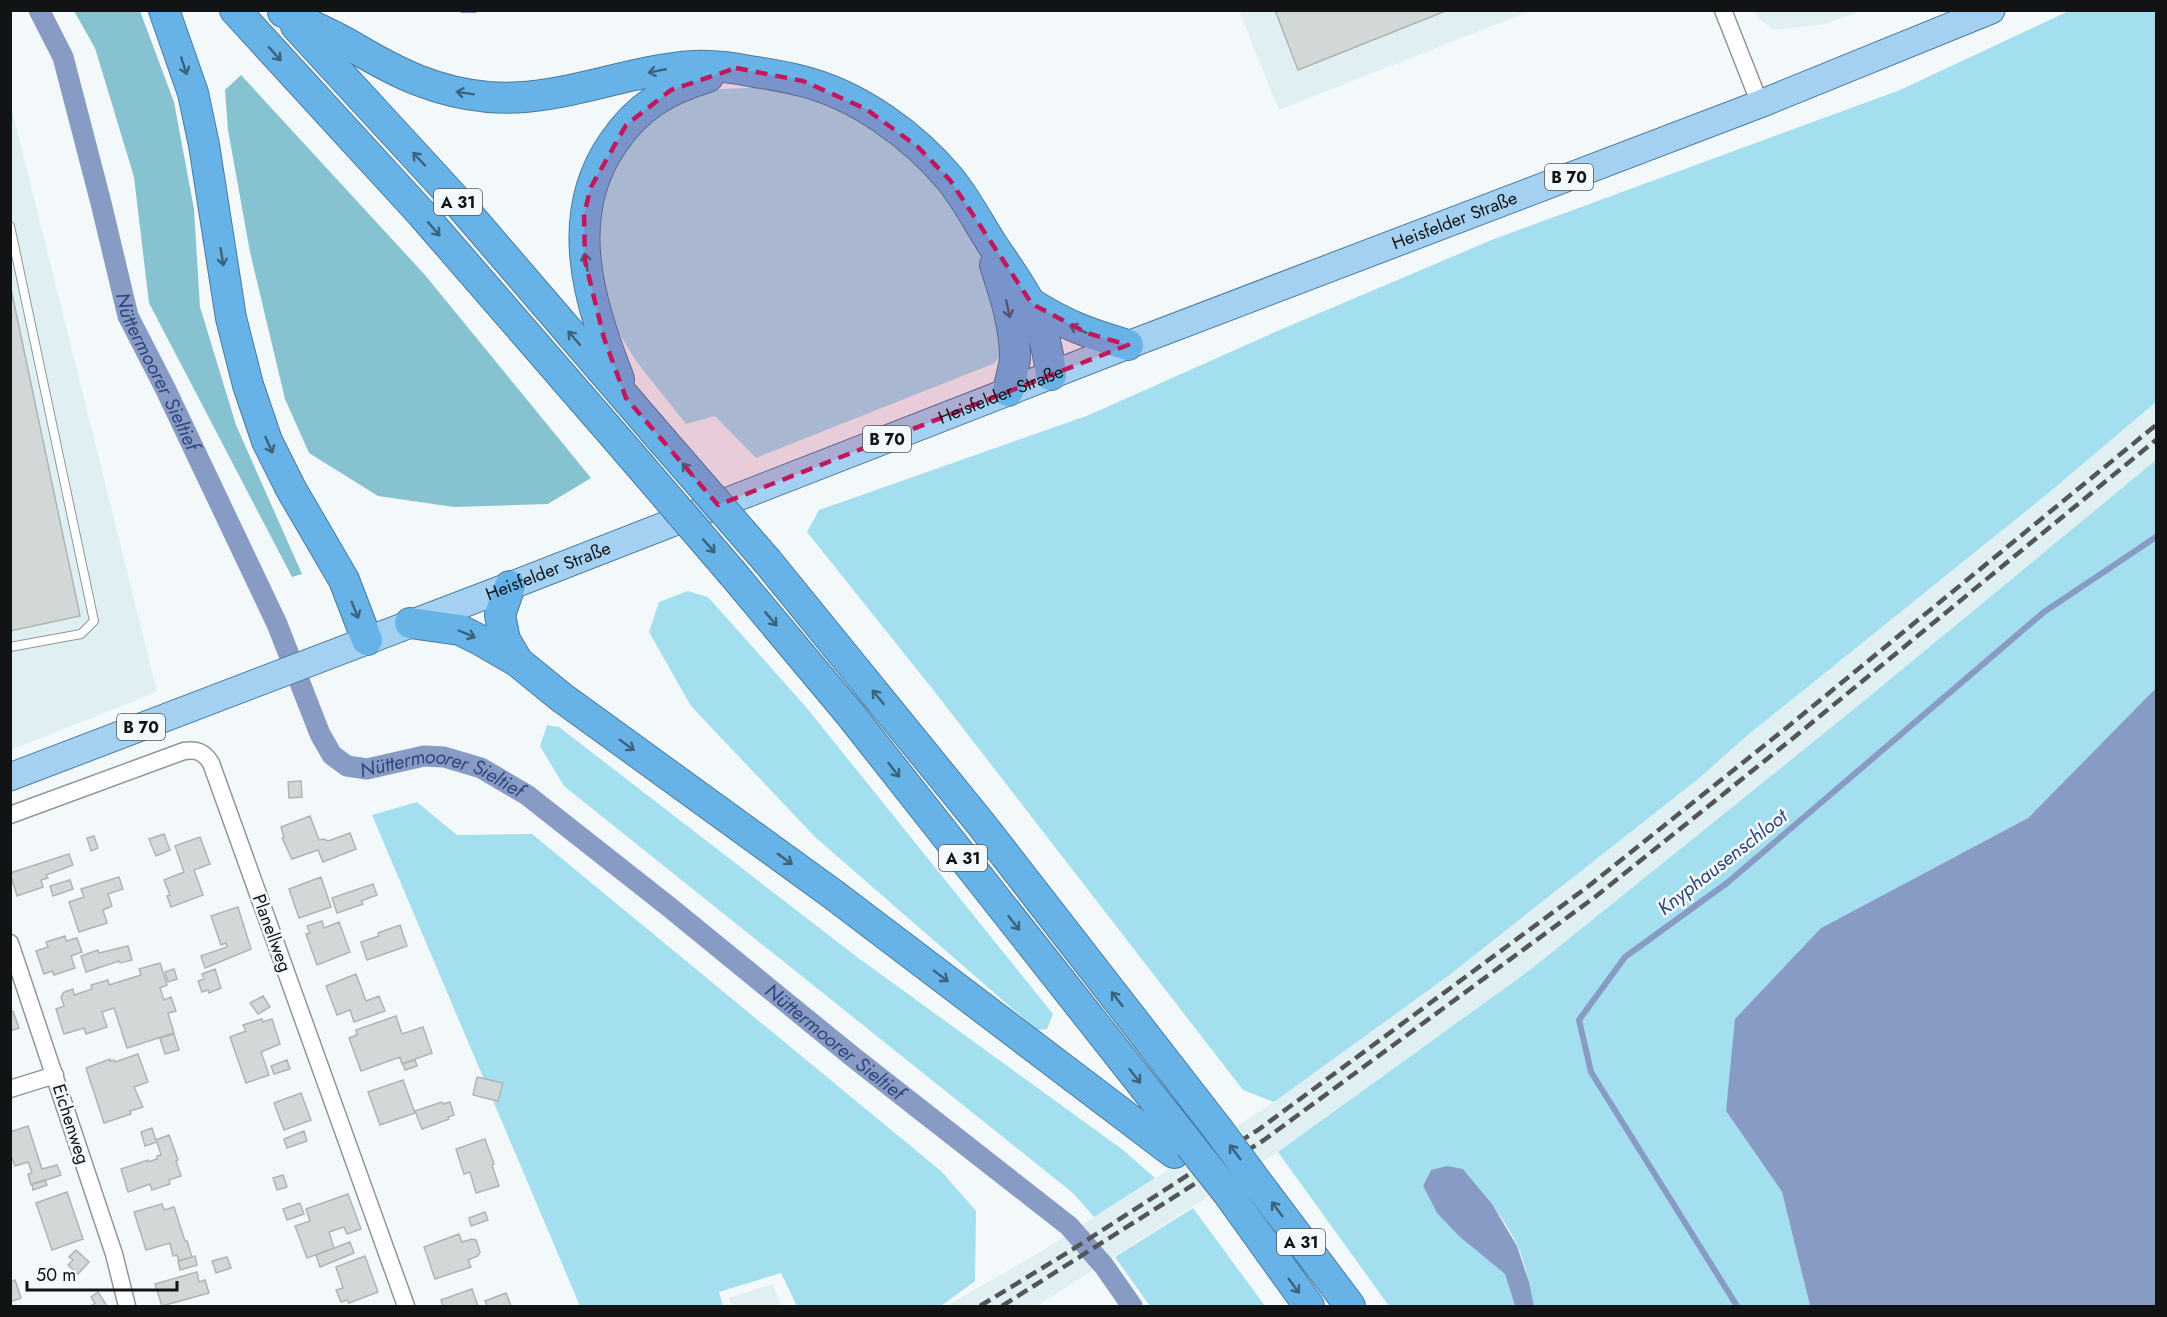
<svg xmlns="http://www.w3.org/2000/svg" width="2167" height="1317" font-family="Jost,sans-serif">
<rect width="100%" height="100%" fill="#f3f9fa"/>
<path fill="#e0eff2" d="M1239 11H1530L1279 110Z
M1754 11H1862L1824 24 1774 30 1759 19Z
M10 102 157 692 11 750H10Z
M2156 402V460L1859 705 1530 970 1278 1152 1037 1306H946L1037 1254 1274 1102 1448 976 1698 779 1749 734 2046 495Z
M773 1284 781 1306H732L729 1298Z"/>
<path fill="#a3dfef" d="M2071 10 2154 11 2156 15V402L2046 495 1749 734 1698 779 1448 976 1274 1102 1243 1090 938 696 807 532 819 510 1089 415 1282 329 1494 239 1900 90Z
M771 87 786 89 857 114 934 177 986 260 1002 352 995 363 756 458 715 416 686 424 636 361 611 320 599 287 597 193 641 125 694 95 721 89Z
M2156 460V688L2028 818 1821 928 1726 1111 1782 1192 1810 1306H1534C1530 1287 1526 1266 1518 1247 1505 1218 1483 1193 1463 1169L1431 1170 1423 1186 1437 1213 1505 1274 1515 1306H1389L1278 1152 1530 970 1859 705Z
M688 591 708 597 806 707 1053 1014 1047 1029 1037 1030 815 837 691 706 649 632 659 602Z
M547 725 559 727 857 957 1123 1150 1155 1178 1094 1217 1073 1193 564 786 540 746Z
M417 802 457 835 532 834 941 1171 976 1211 975 1281 941 1306H797L781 1273 719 1292 723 1306H580L372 815Z
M1193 1208 1265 1306H1150L1115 1257Z"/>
<path fill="#87c2d1" d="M74 11H140L174 102 194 209 200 307 236 425 302 574 292 577 149 303 134 177 95 48Z
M241 75 425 275 591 478 548 504 454 507 378 496 309 453 285 399 250 252 228 130 225 90Z"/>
<path fill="#889bc4" d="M2156 688V1306H1810L1782 1192 1726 1111 1735 1019 1821 928 2028 818Z
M1447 1166 1463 1169 1492 1204 1517 1246 1529 1282 1534 1306H1515L1505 1274 1459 1236 1437 1213 1423 1186 1431 1170Z"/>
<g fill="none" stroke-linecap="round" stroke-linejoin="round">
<path stroke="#889bc4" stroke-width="6" d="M462 10H475
M1737 1306 1591 1072 1579 1020 1625 957 1727 883 2044 612 2156 537"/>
<path stroke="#889bc4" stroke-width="21" id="s1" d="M39 10 63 57 101 203 128 316 165 388 277 624 320 734 332 755 347 766 367 769 424 756 444 757 481 768 527 795 668 906 853 1057 1069 1226 1104 1266 1132 1306"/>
</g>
<path fill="#d2d8d7" stroke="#afb4b4" stroke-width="1.5" d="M1275 10H1448L1298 70Z
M10 284 80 616 10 631Z
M301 781 302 797 289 798 288 782Z
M310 816 319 840 324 839 328 841 350 833 356 849 323 862 318 850 292 859 282 838 284 837 281 827Z
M164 834 170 850 156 856 149 839Z
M94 836 98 848 91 851 87 838Z
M200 837 210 864 194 870 203 895 171 907 167 896 170 895 164 880 184 872 175 846Z
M69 854 73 865 46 875 48 878 41 880 43 887 17 896 10 873Z
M119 877 123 889 108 894 112 906 103 910 107 923 79 932 69 902 84 897 81 889Z
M321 877 331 907 299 918 289 889Z
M70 880 73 889 53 896 50 886Z
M373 884 377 895 361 901 363 904 337 913 332 898Z
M238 907 251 949 205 968 201 956 227 947 226 943 221 945 211 916Z
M322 921 324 928 339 922 350 952 317 965 306 934 310 933 307 926Z
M400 925 407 946 367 960 361 942 379 936 378 933Z
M65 936 66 941 77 938 82 952 71 956 75 968 54 975 52 971 44 974 36 951 48 947 46 942Z
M128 946 132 960 120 963 119 961 86 972 81 956 98 950 99 953Z
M160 963 167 985 160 988 164 1000 171 997 176 1011 168 1013 174 1033 127 1048 114 1008 102 1012 107 1027 86 1034 84 1028 64 1034 56 1009 64 1006 61 997 64 992 73 989 74 995 92 989 91 985 108 980 109 985 141 975 139 969Z
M174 969 177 979 168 982 165 972Z
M215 969 221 988 209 993 208 990 202 992 198 981 204 979 202 974Z
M356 974 366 1001 379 996 385 1011 354 1022 350 1010 337 1015 326 986Z
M263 996 270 1007 258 1014 250 1003Z
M13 1011 19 1028 10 1031V1012Z
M396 1016 402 1034 423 1027 432 1053 402 1064 400 1057 361 1071 349 1038 357 1035 356 1030Z
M262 1019 263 1022 272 1019 280 1044 261 1052 269 1075 246 1083 230 1037 246 1031 243 1025Z
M174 1034 179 1050 165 1054 160 1038Z
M138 1054 148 1082 134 1087 143 1107 130 1111 131 1114 104 1123 86 1068 110 1059V1061L114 1060 115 1062Z
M287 1060 290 1069 274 1074 271 1066Z
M415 1060 417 1066 405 1070 403 1064Z
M477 1077 503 1083 498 1101 473 1095Z
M403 1080 415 1113 380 1125 368 1092Z
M301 1093 311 1120 284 1130 274 1103Z
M442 1102 443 1104 450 1102 454 1115 448 1117 449 1119 422 1129 415 1111Z
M28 1126 42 1169 57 1165 61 1175 31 1185 28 1174 32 1173 28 1162 15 1166 10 1153V1132Z
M152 1128 156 1140 169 1135 178 1160 176 1161 181 1176 169 1180 170 1184 152 1190 150 1184 128 1192 121 1169 148 1160V1162L157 1159V1156L161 1155 157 1142 145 1146 141 1132Z
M304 1131 307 1141 287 1148 284 1139Z
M485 1139 494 1164 492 1165 499 1186 476 1193 470 1172 464 1174 456 1149Z
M283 1175 287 1187 277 1190 273 1178Z
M45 1180 47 1185 33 1190 32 1184Z
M67 1192 83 1239 52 1250 36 1203Z
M348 1194 361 1229 347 1234 344 1227 329 1232 334 1248 307 1258 295 1226 310 1221 306 1209Z
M300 1203 304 1214 287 1220 283 1209Z
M162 1204 164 1210 174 1207 185 1241H187L192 1257 179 1261 177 1255 173 1256 170 1243 146 1250 134 1212Z
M485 1212 488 1220 471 1226 469 1218Z
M459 1234 462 1242 472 1239 476 1240 480 1252 478 1256 468 1260 471 1267 435 1279 424 1247Z
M350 1242 354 1253 320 1267 316 1255Z
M76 1250 89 1262 78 1274 68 1265 73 1260 69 1257Z
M195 1256 197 1265 180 1270 178 1261Z
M365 1256 378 1292 349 1303 347 1300 341 1302 336 1290 343 1288 336 1267Z
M227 1257 231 1268 216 1273 212 1261Z
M197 1272 199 1282 205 1280 209 1293 162 1306 155 1284Z
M15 1280 21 1298 10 1302V1282Z
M472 1289 478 1306H443L441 1300Z
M98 1292 107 1306H93L92 1305 95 1303 91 1297Z
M506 1293 511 1306H487L485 1301Z"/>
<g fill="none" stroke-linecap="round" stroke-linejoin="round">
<g stroke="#919698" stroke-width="10">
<path id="service" d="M10 226 94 621 81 634 10 647"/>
</g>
<g stroke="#919698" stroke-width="19">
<path id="minor" d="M1723 10 1760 104
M10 815 184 751C197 749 204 752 211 763L406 1306
M10 943 114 1254 127 1306
M10 1089 55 1075"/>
</g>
<g stroke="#497b9e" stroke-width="29">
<g id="primary">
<path id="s2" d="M10 777 510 586 1128 345 1760 104 1991 10"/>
</g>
</g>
<g stroke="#497b9e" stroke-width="32">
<path id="motorway" d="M164 10 193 93 204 145 231 318 248 385 267 441 291 489 344 580 367 640
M235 10 421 213 630 454
M283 12C307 24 332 34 355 48 399 74 436 92 488 97 559 103 624 70 694 66 714 65 735 68 755 72 771 74 786 77 802 81 858 95 913 135 950 179 967 200 979 224 994 247 1025 293 1045 317 1051 375
M296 26 455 199 662 440
M995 265C1005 295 1015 326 1015 358 1014 369 1010 381 1008 391
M1032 304C1065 325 1090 334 1128 345
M619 379C589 302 562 217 613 143 638 106 666 90 708 77
M768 562 981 824 1217 1128
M733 574 850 714 1190 1145
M510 586 500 615 505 640 518 662
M410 623 460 630 480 640 518 662 561 697 834 895 1174 1153
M1253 1177 1350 1306
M1227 1192 1309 1306"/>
</g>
<use href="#service" stroke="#fff" stroke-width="8"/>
<use href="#minor" stroke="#fff" stroke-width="16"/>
<use href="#primary" stroke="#a4d1f1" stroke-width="27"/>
<use href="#motorway" stroke="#67b3e8" stroke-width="30"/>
<path stroke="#535556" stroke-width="4.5" stroke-dasharray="12 6" stroke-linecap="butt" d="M980 1306 1070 1251 1258 1130 1586 888 1785 729 2156 425
M1002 1306 1264 1140 1595 897 1792 739 2156 440"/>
<g stroke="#497b9e" stroke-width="32" stroke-linecap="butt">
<path id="motorway-bridge" d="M662 440 768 562
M630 454 733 574
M1217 1128 1253 1177
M1190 1145 1227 1192"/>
</g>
<use href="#motorway-bridge" stroke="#67b3e8" stroke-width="30"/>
</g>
<defs><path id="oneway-shaft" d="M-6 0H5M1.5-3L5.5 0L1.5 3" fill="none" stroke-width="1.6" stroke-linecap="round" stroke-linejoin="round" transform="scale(1.5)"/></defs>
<g stroke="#3c637e">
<use href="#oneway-shaft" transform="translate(275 54) rotate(48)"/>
<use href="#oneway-shaft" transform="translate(184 66) rotate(72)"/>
<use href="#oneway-shaft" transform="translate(657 71) rotate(169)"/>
<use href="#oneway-shaft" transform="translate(465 93) rotate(-171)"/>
<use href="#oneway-shaft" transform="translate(419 159) rotate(-133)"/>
<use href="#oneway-shaft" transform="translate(434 229) rotate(49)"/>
<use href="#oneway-shaft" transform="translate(222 257) rotate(81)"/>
<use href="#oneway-shaft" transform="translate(586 262) rotate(-99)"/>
<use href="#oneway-shaft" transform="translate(1008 309) rotate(78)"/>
<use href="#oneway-shaft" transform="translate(1078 329) rotate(-156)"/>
<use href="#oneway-shaft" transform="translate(574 338) rotate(-131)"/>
<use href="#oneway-shaft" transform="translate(269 445) rotate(66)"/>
<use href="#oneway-shaft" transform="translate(688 470) rotate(-131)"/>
<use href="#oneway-shaft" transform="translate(709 546) rotate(49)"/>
<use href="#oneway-shaft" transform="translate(355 610) rotate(68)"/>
<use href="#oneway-shaft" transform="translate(771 619) rotate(50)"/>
<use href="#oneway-shaft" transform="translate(467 634) rotate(23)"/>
<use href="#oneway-shaft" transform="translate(878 697) rotate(-129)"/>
<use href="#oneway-shaft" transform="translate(627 745) rotate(36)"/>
<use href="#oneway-shaft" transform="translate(894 770) rotate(52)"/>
<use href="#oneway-shaft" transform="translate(785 859) rotate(36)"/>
<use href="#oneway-shaft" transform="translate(1014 923) rotate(52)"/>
<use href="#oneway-shaft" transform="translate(941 976) rotate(37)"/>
<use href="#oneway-shaft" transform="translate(1117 999) rotate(-128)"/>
<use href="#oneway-shaft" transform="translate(1135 1076) rotate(52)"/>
<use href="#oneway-shaft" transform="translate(1235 1152) rotate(-127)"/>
<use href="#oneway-shaft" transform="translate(1277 1209) rotate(-127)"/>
<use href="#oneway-shaft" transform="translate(1294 1286) rotate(54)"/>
</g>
<path fill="#c2185b" fill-opacity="0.2" stroke="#c2185b" stroke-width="4.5" stroke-dasharray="12 8" stroke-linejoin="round" d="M736 68 803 81 866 109 918 147 950 180 1032 304 1087 333 1128 345 718 505 626 398 604 338 585 261 584 214 591 187 626 125 671 90Z"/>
<g text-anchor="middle" stroke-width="5" stroke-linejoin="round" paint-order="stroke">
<g fill="#f3f9fa" stroke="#565859" stroke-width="1.5">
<rect x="1545" y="164" width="48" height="26" rx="4.5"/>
<rect x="434" y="189" width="48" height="26" rx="4.5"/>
<rect x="863" y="426" width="48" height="26" rx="4.5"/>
<rect x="117" y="714" width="48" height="26" rx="4.5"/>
<rect x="939" y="845" width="48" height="26" rx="4.5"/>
<rect x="1277" y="1229" width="48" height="26" rx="4.5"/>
</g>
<g font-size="16" font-weight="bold" fill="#121314">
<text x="1569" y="183">B 70</text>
<text x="458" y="208">A 31</text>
<text x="887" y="445">B 70</text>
<text x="141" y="733">B 70</text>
<text x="963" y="864">A 31</text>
<text x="1301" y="1248">A 31</text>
</g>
<g font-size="18" fill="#121314" stroke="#f3f9fa">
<text dy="6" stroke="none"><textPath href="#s2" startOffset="1548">Heisfelder Straße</textPath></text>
<text dy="6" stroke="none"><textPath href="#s2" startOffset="1062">Heisfelder Straße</textPath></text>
<text dy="6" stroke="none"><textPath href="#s2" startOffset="576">Heisfelder Straße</textPath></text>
<text transform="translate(272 933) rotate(70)" y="6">Planellweg</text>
<text transform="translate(71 1124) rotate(72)" y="6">Eichenweg</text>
</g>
<g font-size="20" font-style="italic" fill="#31477d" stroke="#f3f9fa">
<text dy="7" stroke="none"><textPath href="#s1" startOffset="382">Nüttermoorer Sieltief</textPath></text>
<text dy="7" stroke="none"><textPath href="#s1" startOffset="922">Nüttermoorer Sieltief</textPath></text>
<text transform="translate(1722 862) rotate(-38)" y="7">Knyphausenschloot</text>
<text dy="7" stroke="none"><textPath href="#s1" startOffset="1408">Nüttermoorer Sieltief</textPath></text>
</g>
</g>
<rect width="2167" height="1317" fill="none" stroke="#121314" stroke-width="24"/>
<path d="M27 1281v9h150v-9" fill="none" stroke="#121314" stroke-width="3"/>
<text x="36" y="1281" font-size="18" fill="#121314" stroke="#f3f9fa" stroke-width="4.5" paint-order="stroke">50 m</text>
</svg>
